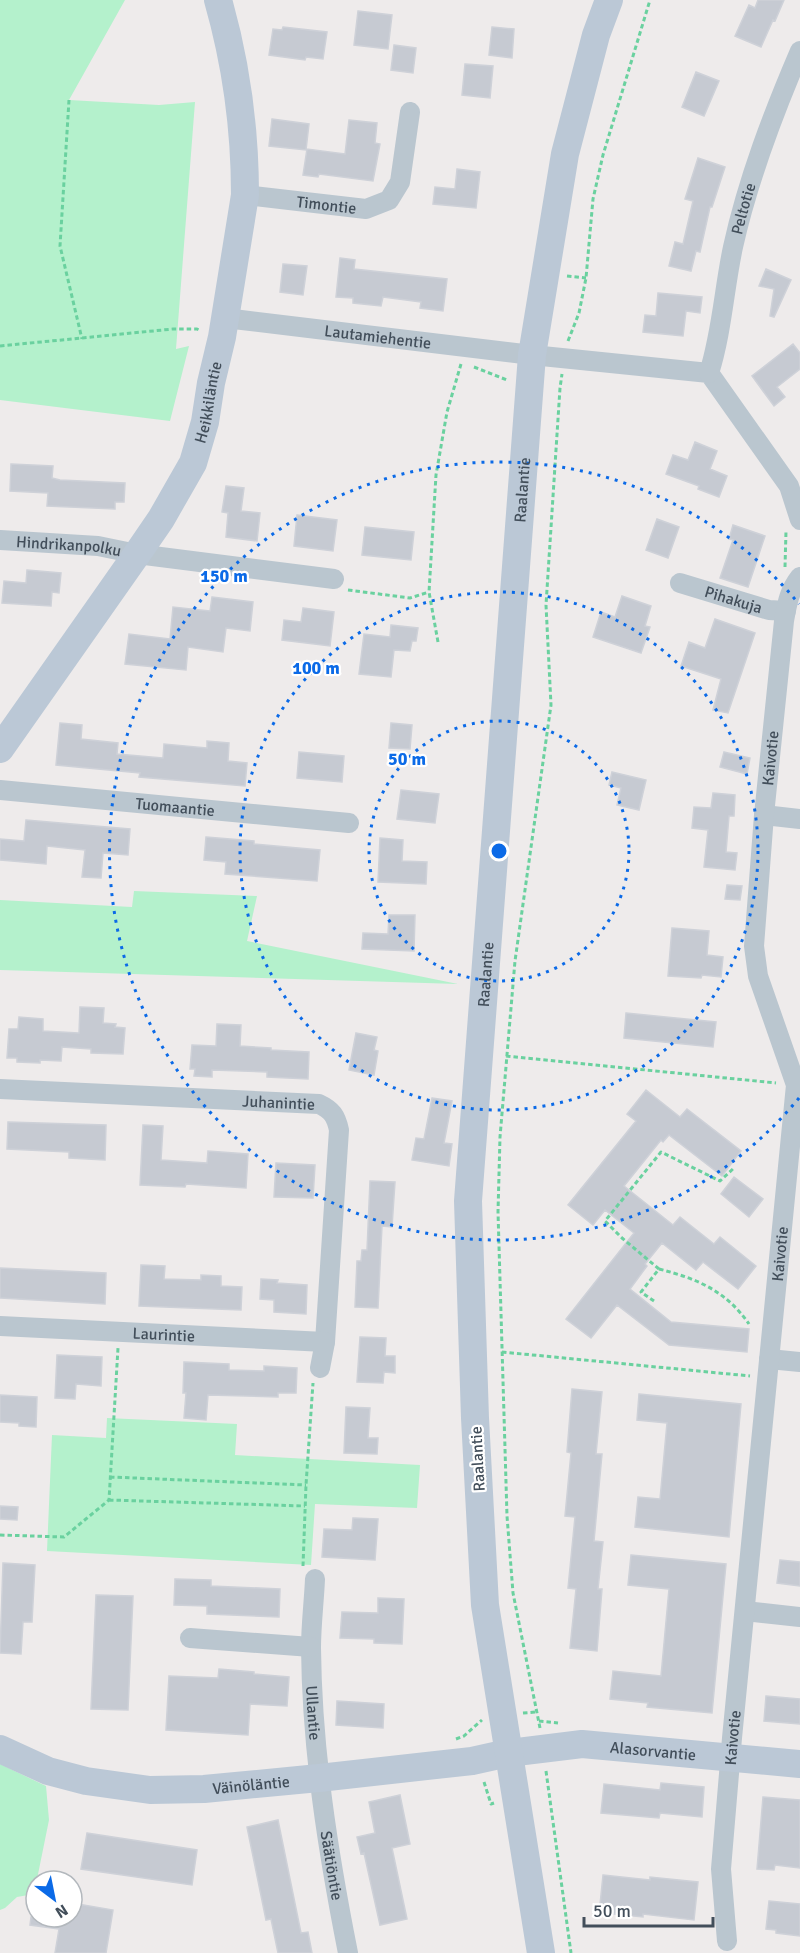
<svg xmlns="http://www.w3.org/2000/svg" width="800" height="1953" font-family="Signika,sans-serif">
<rect width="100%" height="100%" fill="#eeebeb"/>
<path fill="#b4f1cc" d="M0 0H125L69 100 159 105 195 102 176 349 189 346 170 421 0 400Z
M134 891 257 896 247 941 458 984 0 970V900L132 907Z
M107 1418 237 1424 235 1455 420 1465 417 1508 315 1504 311 1565 47 1551 52 1435 106 1438Z
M0 1764 46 1786 49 1820 34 1894 17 1897 5 1908 0 1910Z"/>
<path fill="#c6cad2" stroke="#ced1d8" stroke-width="1.5" d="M758 0H784L775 21 773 20 761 47 735 36 749 5 755 8Z
M358 11 392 15 388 49 354 45Z
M283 27 327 32 323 59 306 57 305 60 269 55 273 29 282 30Z
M492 27 514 29 512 58 489 55Z
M394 45 416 48 413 73 391 70Z
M465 64 493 66 490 98 462 95Z
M696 72 719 81 704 116 682 107Z
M272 119 309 124 306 150 269 146Z
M349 120 377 123 375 143 380 144 373 181 319 174 318 177 303 175 307 149 345 154Z
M698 158 725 167 712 207H710L700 252 696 251 691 271 669 266 675 242 683 244 693 201 685 199Z
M457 169 480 172 476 208 433 204 435 187 455 189Z
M340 258 355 260 354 269 447 279 443 311 420 308 421 302 383 297 381 306 353 303V298L336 297Z
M283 264 307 266 303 295 280 292Z
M766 269 791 280 774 317 770 316 774 289 759 286Z
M658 293 702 297 700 313 686 311 683 336 643 332 645 315 656 316Z
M793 344 800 353V369L777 387 785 397 774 406 752 376Z
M695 442 717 451 710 469 727 476 719 497 698 489 699 486 666 474 673 455 688 460Z
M11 464 53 466 52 478 60 480 125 483 124 502H115V509L47 506 48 493 10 491Z
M226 486 244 488 241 511 260 513 257 541 226 537 228 513 222 512Z
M297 515 337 520 333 551 294 546Z
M657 519 679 527 668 558 646 550Z
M733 525 765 536 748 587 720 578 733 540 729 539Z
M365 527 414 532 411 560 362 555Z
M27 570 61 573 59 593 52 592 51 606 2 603 4 581 26 583Z
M622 596 651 606 645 626 650 627 641 653 593 637 601 612 615 617Z
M212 597 253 602 250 631 226 628 223 652 188 647 186 670 125 664 129 634 170 639 173 607 210 611Z
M303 608 334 612 330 646 282 640 284 620 301 622Z
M715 619 755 633 728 713 713 710 721 679 681 666 689 642 705 648Z
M391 625 418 628 416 641H412L410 651 394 650 391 677 359 674 364 634 390 637Z
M60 723 82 725 81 739 118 743 117 754 163 758 164 744 207 748V741L229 743 228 761 247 763 245 786 139 777 140 773 56 765Z
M391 723 412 725 410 749 389 748Z
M299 752 344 756 342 782 297 778Z
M724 752 750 758 747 774 720 767Z
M612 772 646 780 639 810 617 805 621 788 609 785Z
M401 790 439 794 435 823 397 819Z
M713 793 735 795 734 816H729L726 852 737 853 735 870 704 867 708 830 692 828 694 807 711 808Z
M26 820 130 829 128 855 103 853 101 878 82 877 85 850 47 846 46 864 0 860V839L24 841Z
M206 837 254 841V844L320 850 317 881 225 874 226 862 204 860Z
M380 838 403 840 402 861 427 862 426 884 378 882Z
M727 885 742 886 740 900 725 899Z
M389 915H415L414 951 362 949 363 933 388 934Z
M672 928 709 931 707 955 723 957 721 977 702 975 701 978 668 976Z
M80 1007 104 1008 103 1023 116 1024 115 1027 125 1028 123 1054 91 1053V1049L62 1047 61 1061 40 1060V1063L17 1062V1058H7L9 1029H18L19 1017 43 1019V1031L79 1033Z
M626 1013 716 1022 713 1047 624 1038Z
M217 1024 241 1025 240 1046 271 1048V1050L309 1052 308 1079 267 1077V1072L212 1070V1077L194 1076 195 1069H190L192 1045 216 1046Z
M356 1033 377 1037 374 1050 378 1051 374 1075 349 1070Z
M646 1090 680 1117 687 1109 741 1151 722 1176 669 1135 663 1142 661 1140 624 1186 673 1225 680 1217 714 1244 720 1237 756 1266 738 1289 703 1262 696 1270 662 1243 645 1264 647 1266 630 1289 671 1322 749 1329 747 1352 669 1345 617 1305 591 1338 566 1319 634 1233 605 1210 593 1225 568 1205 636 1121 627 1114Z
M432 1098 452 1101 444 1143 452 1144 449 1166 412 1160 416 1138 424 1139Z
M8 1122 106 1125 105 1160 69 1158V1152L7 1149Z
M143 1125 163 1126 161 1160 207 1163 208 1151 248 1154 246 1188 186 1184 185 1187 140 1185Z
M276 1163 315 1165 313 1198 274 1197Z
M734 1177 763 1199 749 1217 721 1194Z
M370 1181 395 1182 392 1227 382 1226 378 1308 355 1307 357 1261H361L362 1250H367Z
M141 1265 165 1266 164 1279 201 1280V1275L221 1276V1286L242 1287 241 1310 139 1306Z
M0 1268 106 1273 105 1304 0 1298Z
M261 1279 278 1280 277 1283 307 1285 306 1314 274 1312V1300L260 1299Z
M360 1337 386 1338 385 1356H395V1373L384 1372 383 1383 357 1382Z
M57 1355 102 1357 101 1386 76 1384 75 1399 55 1398Z
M184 1362 229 1364V1370L264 1371V1366L297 1368 296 1393H278V1397L208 1395 206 1420 184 1418 186 1393H183Z
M572 1389 602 1392 596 1454H602L594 1541 603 1542 598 1589H602L597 1651 570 1648 576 1589 568 1588 575 1517 565 1516 571 1453 567 1452Z
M639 1394 741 1404 729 1537 635 1527 638 1497 660 1499 667 1423 637 1420Z
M0 1395 37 1397 36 1427 19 1426V1423L0 1422Z
M346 1407 370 1408 368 1438H378L377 1454 344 1453Z
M0 1506 18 1507 17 1520 0 1519Z
M353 1518 378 1519 375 1560 322 1557 324 1529 352 1530Z
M631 1555 726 1564 712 1713 647 1707 648 1703 610 1699 613 1671 661 1676 669 1589 628 1585Z
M780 1560 800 1562V1586L777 1583Z
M3 1563 35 1565 32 1622H23L21 1654 0 1653Z
M175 1579 211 1580V1586L280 1589 279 1617 207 1614V1606L174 1605Z
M96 1595 133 1596 128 1710 91 1709Z
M378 1598 404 1599 402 1644 374 1643V1639L340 1638 342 1612 378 1613Z
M219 1669 254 1672V1674L289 1677 287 1706 250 1704 248 1735 166 1730 169 1676 218 1678Z
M766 1696 800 1699V1724L764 1721Z
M337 1701 384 1704 383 1728 336 1725Z
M661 1783 704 1787 702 1817 660 1813 659 1818 601 1813 604 1784 660 1790Z
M400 1795 410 1844 392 1848 407 1919 380 1925 364 1853 361 1854 357 1837 375 1833 369 1802Z
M763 1797 800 1800V1868L775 1865 774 1870 757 1869Z
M278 1820 301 1933 308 1932 312 1953H278L271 1919 266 1920 247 1827Z
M87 1833 197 1850 192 1885 81 1869Z
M603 1875 650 1880V1877L698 1882 694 1920 643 1914V1917L604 1913 605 1906 600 1905Z
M769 1901 800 1904V1936L776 1933V1930L766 1929Z
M72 1903 113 1910 106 1953H55L59 1929 30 1925 31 1917H72Z"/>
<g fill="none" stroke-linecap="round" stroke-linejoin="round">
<path stroke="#6ad19f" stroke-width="3" stroke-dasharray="4.5 3" stroke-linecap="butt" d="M69 100 60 246 82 339
M567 276 586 278
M568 341 579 313 586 278 593 199 603 155 650 0
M0 346 173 329H197L201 331
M474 367 507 380
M785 567 786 531
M348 590 410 598 429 592
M438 642 429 592 436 475 447 412 461 364
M506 1056 776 1083
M659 1269C698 1279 726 1291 749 1324
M654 1301 641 1292 659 1269 622 1238 605 1221 661 1152 720 1181 735 1167
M502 1352 750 1376
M110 1477 306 1485
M109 1500 305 1506
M0 1535 64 1537 109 1500 118 1348
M303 1566 306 1485 313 1383
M523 1713 536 1712
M539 1721 558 1723
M540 1728 513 1593 507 1516 498 1212 500 1137 515 961 551 705 546 605 560 388 562 374
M456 1739 464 1736 482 1720
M546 1771 571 1953
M484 1782 491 1804 494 1803"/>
<g stroke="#bac6cf" stroke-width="20">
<path id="s1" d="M245 195 366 209 389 200 400 182 410 112"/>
<path id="s2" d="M225 318 532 355 709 373 789 486 800 520"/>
<path id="s3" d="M709 373C722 332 724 289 733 247 748 179 773 114 800 51"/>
<path id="s4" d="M0 540 98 546 137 554 334 579"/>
<path id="s5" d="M680 583 769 610 786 611"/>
<path id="s6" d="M0 790 349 823"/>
<path d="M764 815 800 819"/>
<path id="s7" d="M0 1089 319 1104C332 1110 336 1116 339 1130L325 1342 320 1368"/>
<path id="s8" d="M0 1326 325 1342"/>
<path d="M769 1359 800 1362"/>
<path id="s9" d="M315 1579C314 1602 311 1625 311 1648 312 1751 328 1852 348 1953"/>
<path d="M745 1611 800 1617"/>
<path d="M190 1638 311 1647"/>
<path id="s10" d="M727 1941 721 1869 732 1738 796 1085 758 976 754 946 764 815 784 621C787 604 789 591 800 577"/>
</g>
<g stroke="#bbc8d6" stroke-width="28">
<path id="s11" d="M0 749 137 554 161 519 193 463 205 422 211 383 222 337 245 195C245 130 236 63 218 0"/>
<path id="s12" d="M0 1749 48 1771 86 1781 150 1790 204 1789 319 1778 472 1761 508 1753 582 1744 800 1764"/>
<path id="s13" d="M541 1953 485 1605 475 1418 468 1201 532 355 565 154 596 35 609 0"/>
</g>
</g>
<g fill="none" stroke="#0b6ae7" stroke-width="3" stroke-dasharray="3 6">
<circle cx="499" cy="851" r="130"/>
<circle cx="499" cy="851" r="259"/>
<path d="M799 1098A389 389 0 1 1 799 604"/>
</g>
<g text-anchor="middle" stroke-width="4.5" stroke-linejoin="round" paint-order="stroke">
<g font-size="16" fill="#424e5a" stroke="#fff">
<text dy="6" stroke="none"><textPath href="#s1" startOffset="82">Timontie</textPath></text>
<text dy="6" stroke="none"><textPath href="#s3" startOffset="168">Peltotie</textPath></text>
<text dy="6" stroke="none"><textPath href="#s2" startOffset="154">Lautamiehentie</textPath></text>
<text dy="6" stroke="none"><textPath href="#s11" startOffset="408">Heikkiläntie</textPath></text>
<text dy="6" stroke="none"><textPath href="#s13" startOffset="1470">Raalantie</textPath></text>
<text dy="6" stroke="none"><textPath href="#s4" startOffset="69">Hindrikanpolku</textPath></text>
<text dy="6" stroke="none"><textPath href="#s5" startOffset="56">Pihakuja</textPath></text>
<text dy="6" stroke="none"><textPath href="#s10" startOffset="1194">Kaivotie</textPath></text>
<text dy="6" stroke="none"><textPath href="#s6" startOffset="176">Tuomaantie</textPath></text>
<text dy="6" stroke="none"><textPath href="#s13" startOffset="984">Raalantie</textPath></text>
<text dy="6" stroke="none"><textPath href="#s7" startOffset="279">Juhanintie</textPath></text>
<text dy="6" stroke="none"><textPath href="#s10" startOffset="690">Kaivotie</textPath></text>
<text dy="6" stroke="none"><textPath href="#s8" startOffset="164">Laurintie</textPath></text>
<text transform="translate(477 1459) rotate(-93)" y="6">Raalantie</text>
<text dy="6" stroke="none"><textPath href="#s9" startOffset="134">Ullantie</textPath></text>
<text dy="6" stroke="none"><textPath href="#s10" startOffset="204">Kaivotie</textPath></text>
<text dy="6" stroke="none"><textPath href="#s12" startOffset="663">Alasorvantie</textPath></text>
<text dy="6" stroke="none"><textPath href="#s12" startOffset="258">Väinöläntie</textPath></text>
<text dy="6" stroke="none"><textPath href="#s9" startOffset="288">Säätiöntie</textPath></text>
</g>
</g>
<circle cx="499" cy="851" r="9" fill="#0b6ae7" stroke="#fff" stroke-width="3"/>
<g font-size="18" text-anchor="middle" font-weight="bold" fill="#0b6ae7" stroke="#fff" stroke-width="4.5" stroke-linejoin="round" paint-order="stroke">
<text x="224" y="582">150 m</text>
<text x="316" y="674">100 m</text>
<text x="407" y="765">50 m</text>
</g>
<g transform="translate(54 1899) rotate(148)"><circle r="28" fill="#ffffff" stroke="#b3b8bd" stroke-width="1.5"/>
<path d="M0-4.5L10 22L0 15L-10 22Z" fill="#0b6ae7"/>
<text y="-9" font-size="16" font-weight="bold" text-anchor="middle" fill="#424e5a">N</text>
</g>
<path d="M584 1917v9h129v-9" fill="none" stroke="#424e5a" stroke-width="3"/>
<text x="593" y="1917" font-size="18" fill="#424e5a" stroke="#ffffff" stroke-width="4.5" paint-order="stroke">50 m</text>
</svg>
